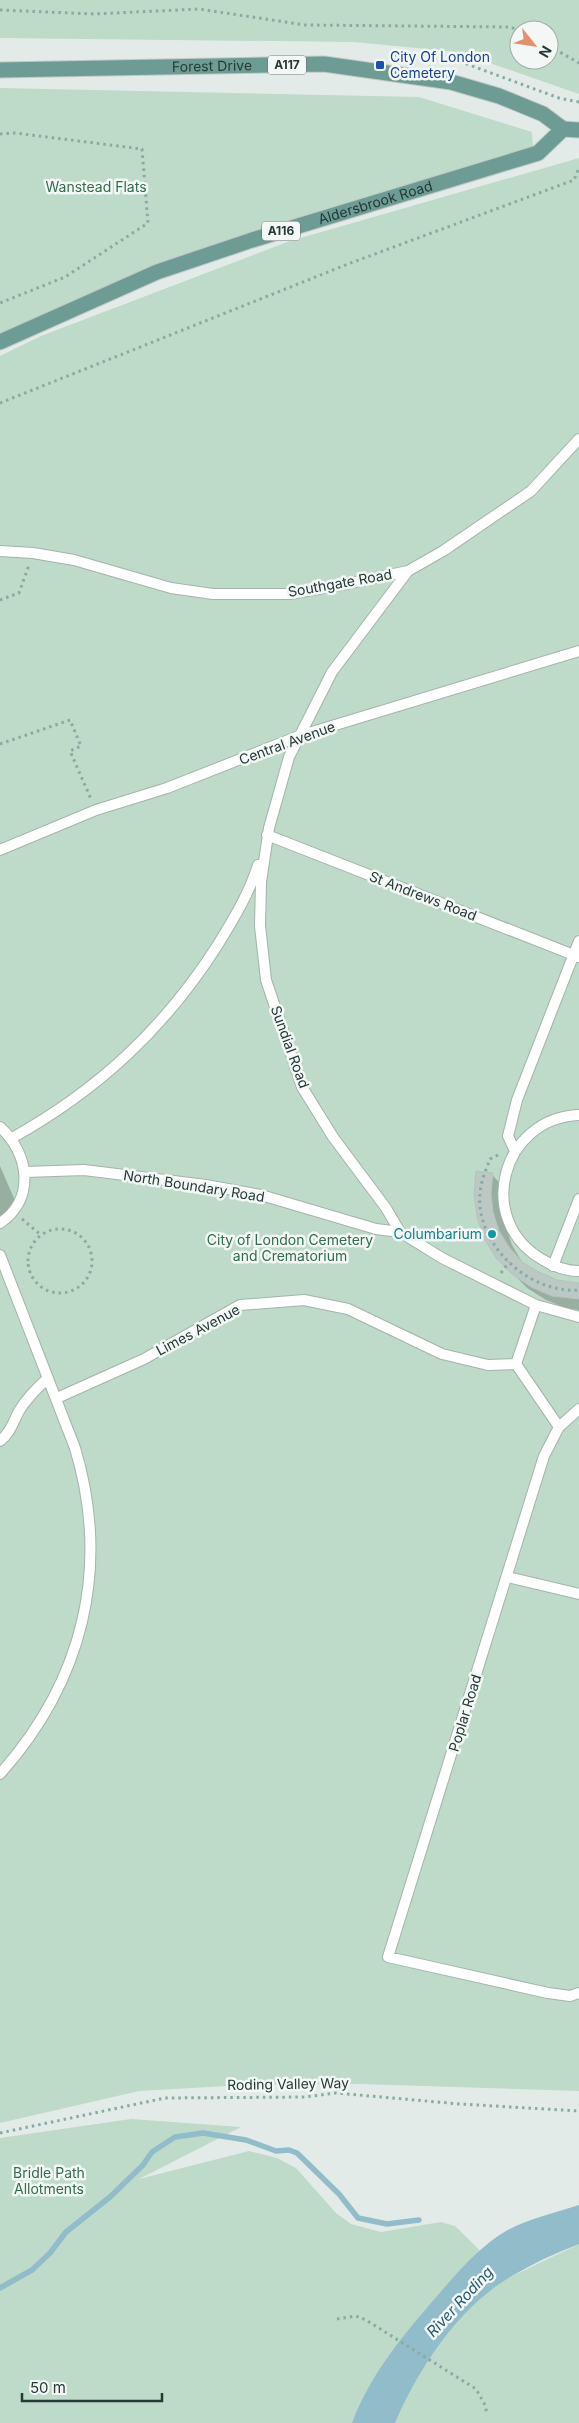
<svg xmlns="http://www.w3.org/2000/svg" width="579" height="2423" font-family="Inter,sans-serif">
<rect width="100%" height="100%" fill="#e3ebe8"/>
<path fill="#bedac8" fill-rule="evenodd" d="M0 0H579V94L458 52 354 42 0 38ZM519 30H549V60H519Z
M0 88 419 97 532 132 533 149 176 257 0 335Z
M579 158V2091L361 2084 245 2085 139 2091 0 2123V356L41 336 290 241Z
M131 2119 241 2127 139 2179 249 2151 277 2158 296 2168 336 2213 351 2224 381 2232 441 2222 455 2226 508 2278 579 2244V2423H0V2138Z"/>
<path fill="#91bcca" d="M579 2205V2244C555 2253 532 2264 510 2277 458 2308 418 2369 395 2423H352C371 2373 404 2334 438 2295 456 2274 475 2252 498 2236 521 2220 552 2214 579 2205Z"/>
<path fill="#0003" d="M0 1166 16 1203 7 1215 11 1222 0 1227Z
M492 1175 505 1188 503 1207 506 1227 512 1245 522 1262 538 1273 556 1281 579 1284V1310L566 1308 546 1300 527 1288 497 1257 485 1238Z"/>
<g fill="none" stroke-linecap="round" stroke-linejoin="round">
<path stroke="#91bcca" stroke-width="5.5" d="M0 2288 32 2270 50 2253 66 2232 110 2197 143 2165 152 2152 175 2137 203 2133 246 2140 276 2151 289 2150 297 2153 339 2194 358 2218 387 2224 419 2220"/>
</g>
<path fill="#bbc8c4" stroke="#b6c4bf" d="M476 1171 493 1173 491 1193 493 1212 499 1231 509 1247 522 1262 539 1272 557 1280 579 1283V1299L552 1296 531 1287 512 1274 496 1258 484 1238 477 1217 474 1194Z"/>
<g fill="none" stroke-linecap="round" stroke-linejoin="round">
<g stroke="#a6b2af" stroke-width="12">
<path id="lane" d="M0 551 33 553 74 560 171 588 213 594H290L346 584 408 571 443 551 531 491 579 439
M267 835 579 957
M0 850 96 810 167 788 299 736 579 651
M579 1115C501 1118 474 1221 543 1260 553 1266 567 1271 579 1271
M0 1127C29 1153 36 1199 0 1223
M12 1138C98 1090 164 1029 217 946 233 920 249 894 258 865
M515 1151 508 1136 517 1100 579 941
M25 1172 84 1170 206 1185 261 1195 376 1229 400 1232 442 1258 536 1305 579 1317
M400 1232 386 1208 333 1137 302 1087 266 980 260 926 261 882 269 828 289 757 332 672 408 571
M0 1255 75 1448C111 1568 83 1681 0 1774
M553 1266 579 1199
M536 1305 516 1364 559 1427 544 1456 388 1957 548 1993 570 1996 579 1993
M57 1398 144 1359 240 1305 304 1300 348 1309 442 1354 488 1365 516 1364
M559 1427 579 1409
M0 1441C11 1432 13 1422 19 1411 26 1399 37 1388 48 1378
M508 1577 579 1594"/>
</g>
<g stroke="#c2c8c7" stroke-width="17">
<g id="primary">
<path id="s1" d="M0 70 324 64 451 82 499 96 543 114 563 129"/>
<path id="s2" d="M0 342 157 272 252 240 538 153 563 129 579 130"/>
</g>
</g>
<path stroke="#87aba3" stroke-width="3" stroke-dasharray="2.5 4" stroke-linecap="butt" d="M0 10 94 14 199 9 305 25 511 27 519 31
M549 46 579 63
M395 55 464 63 559 98 579 102
M0 134 15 133 142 149 148 223 65 277 0 303
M0 403 348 264 574 180 579 168
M0 600 19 593 29 565
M0 744 70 720 81 746 70 751 91 799
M498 1155 490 1159C486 1170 481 1181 480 1193 475 1244 529 1294 579 1290
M22 1219 41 1235
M28 1261a32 32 0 1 1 64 0a32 32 0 1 1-64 0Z
M501 1273 509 1262
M0 2133 165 2098 305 2097 336 2093 460 2104 579 2111
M337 2319 356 2316 366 2320 476 2389 484 2403 487 2413"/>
<use href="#lane" stroke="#fff" stroke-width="10"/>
<use href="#primary" stroke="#6c9c93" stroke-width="15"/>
</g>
<rect fill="#1a4fb4" stroke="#f3f8f6" stroke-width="2" x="375" y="60" width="10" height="10" rx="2.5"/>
<circle fill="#0f9aa8" stroke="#f3f8f6" stroke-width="2" cx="492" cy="1234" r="5"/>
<g text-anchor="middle" stroke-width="5" stroke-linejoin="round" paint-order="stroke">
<g fill="#f3f8f6" stroke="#637370" stroke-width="1">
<rect x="268" y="55.5" width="38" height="19" rx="4"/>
<rect x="262" y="221.5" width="38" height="19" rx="4"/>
</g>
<g font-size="12" font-weight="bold" fill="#253a36">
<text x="287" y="69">A117</text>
<text x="281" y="235">A116</text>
</g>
<g font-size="14" fill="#164399" stroke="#f3f8f6" text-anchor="start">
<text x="390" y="62">City Of London<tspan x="390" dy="16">Cemetery</tspan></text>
</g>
<g font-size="14" fill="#253a36" stroke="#f3f8f6">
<text dy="5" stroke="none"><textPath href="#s1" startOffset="212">Forest Drive</textPath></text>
<text dy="5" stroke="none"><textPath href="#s2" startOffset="401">Aldersbrook Road</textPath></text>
<text transform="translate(340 583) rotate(-10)" y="5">Southgate Road</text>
<text transform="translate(287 743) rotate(-20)" y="5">Central Avenue</text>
<text transform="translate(423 896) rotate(21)" y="5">St Andrews Road</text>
<text transform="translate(290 1047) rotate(70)" y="5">Sundial Road</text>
<text transform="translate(194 1186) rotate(9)" y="5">North Boundary Road</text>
<text transform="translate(198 1330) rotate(-28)" y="5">Limes Avenue</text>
<text transform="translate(465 1713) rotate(-73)" y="5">Poplar Road</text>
<text transform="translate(288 2084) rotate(-1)" y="5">Roding Valley Way</text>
</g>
<g font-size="14" fill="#336d4e" stroke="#f3f8f6">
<text x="96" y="192">Wanstead Flats</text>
<text x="290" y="1245">City of London Cemetery<tspan x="290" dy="16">and Crematorium</tspan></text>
<text x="49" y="2178">Bridle Path<tspan x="49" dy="16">Allotments</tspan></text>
</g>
<g font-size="14" fill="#0d838f" stroke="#f3f8f6" text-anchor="end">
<text x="482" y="1239">Columbarium</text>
</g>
<g font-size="15" font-style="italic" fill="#255d70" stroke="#f3f8f6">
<text transform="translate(460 2302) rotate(-47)" y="5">River Roding</text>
</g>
</g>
<g transform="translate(534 45) rotate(120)"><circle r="24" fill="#f3f8f6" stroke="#a1aca9"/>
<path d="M0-4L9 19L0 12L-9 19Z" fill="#e2916a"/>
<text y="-8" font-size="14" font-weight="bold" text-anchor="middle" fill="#253a36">N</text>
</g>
<path d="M22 2393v8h140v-8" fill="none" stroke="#253a36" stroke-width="2.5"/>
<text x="30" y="2393" font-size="15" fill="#253a36" stroke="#f3f8f6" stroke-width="4" paint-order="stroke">50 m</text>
</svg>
